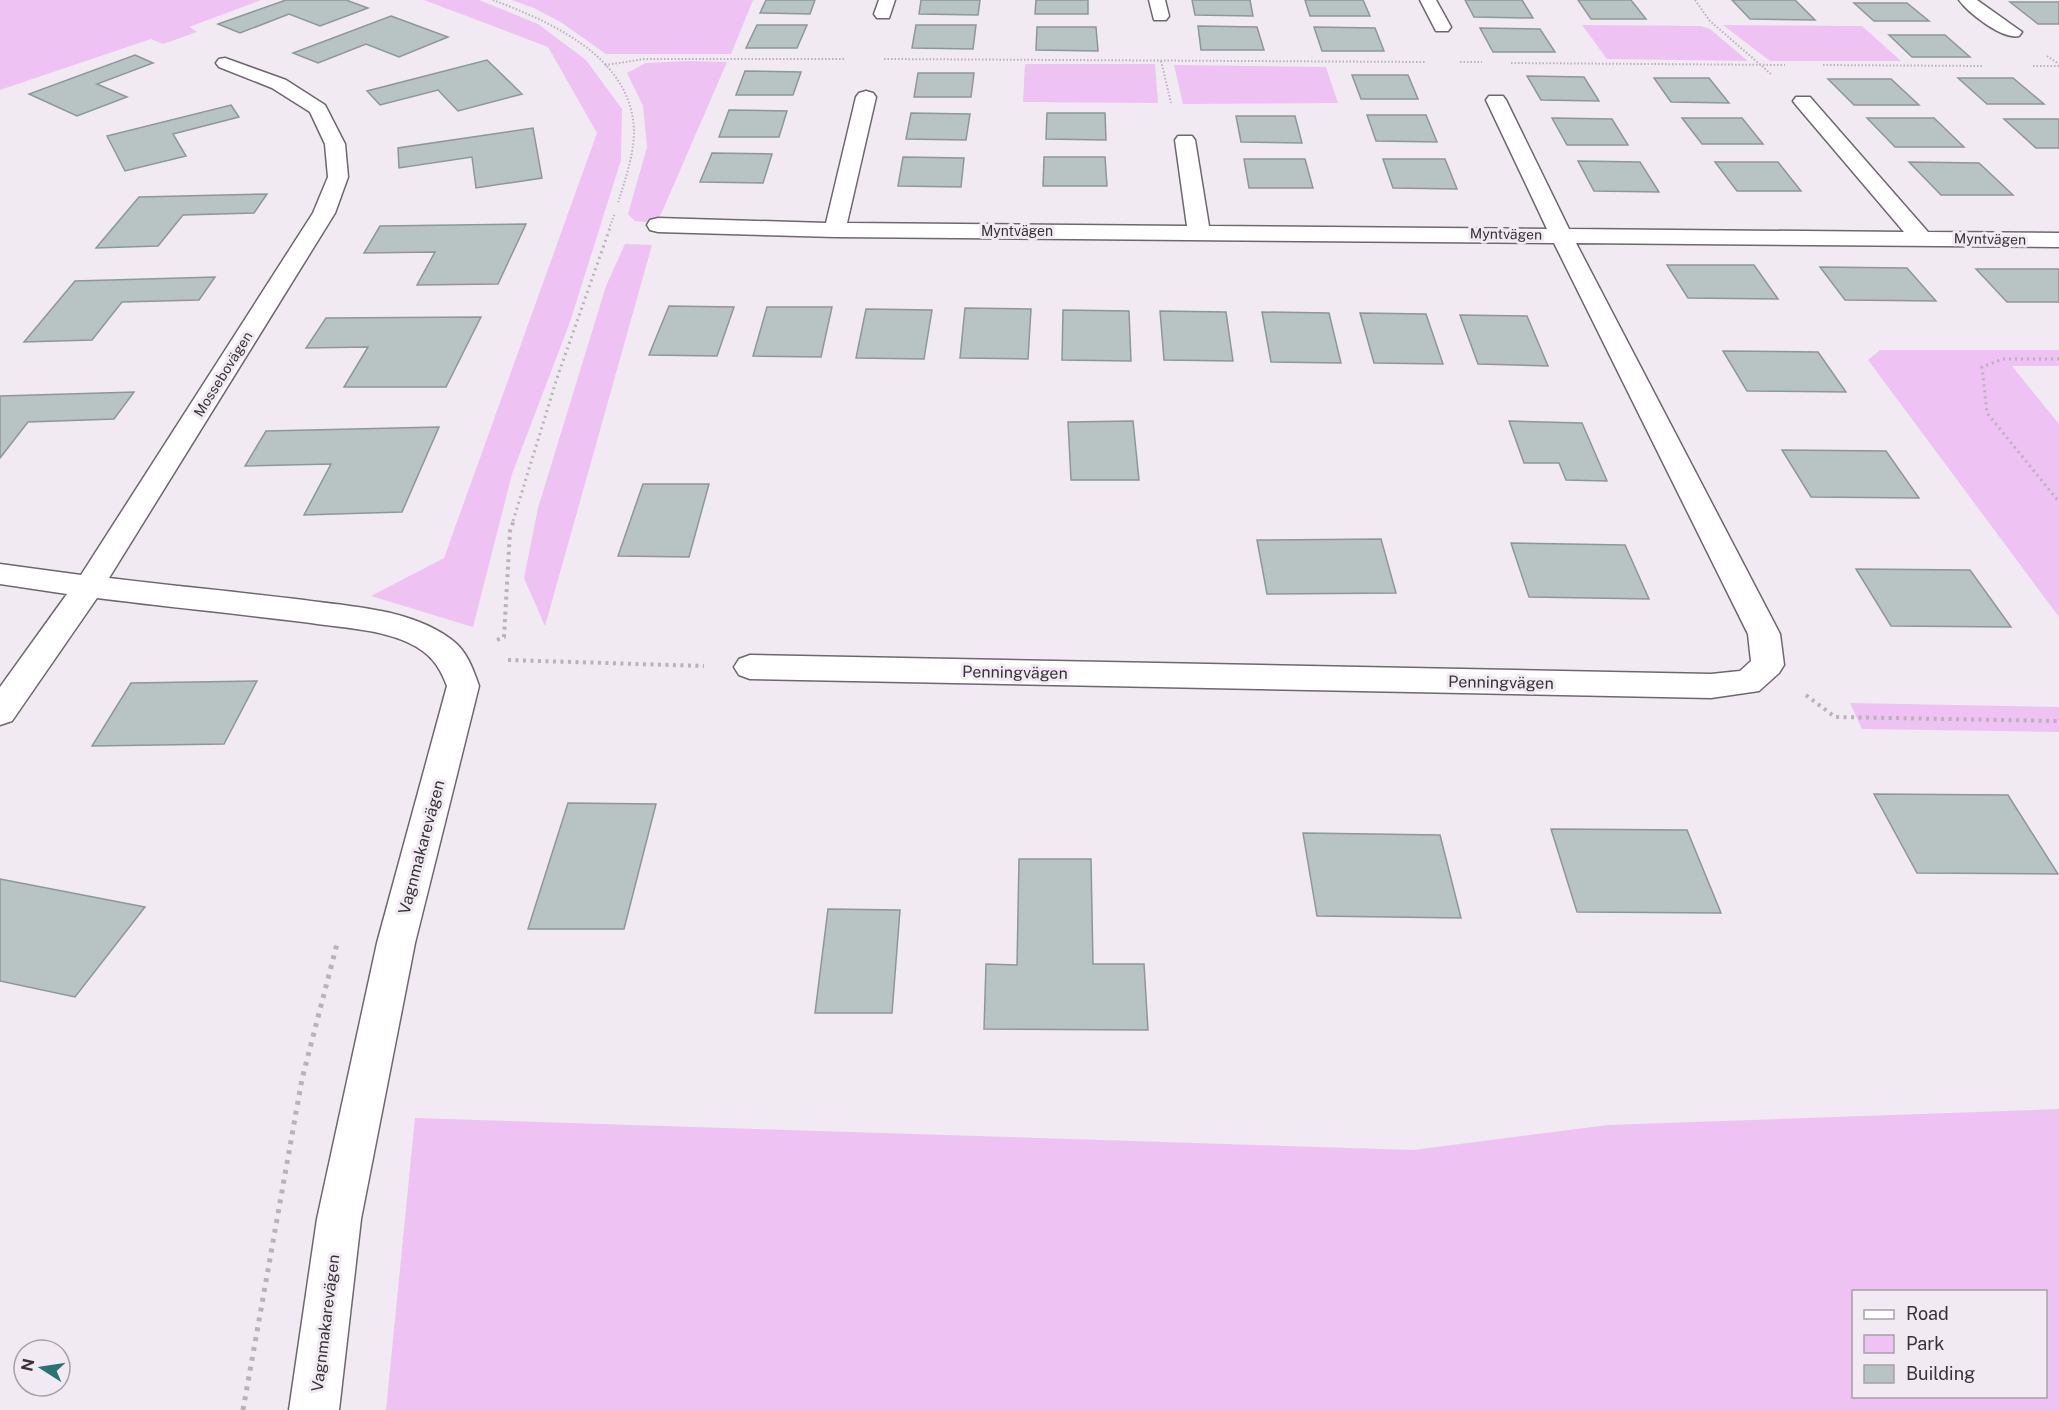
<svg xmlns="http://www.w3.org/2000/svg" width="2059" height="1410" font-family="'Public Sans',sans-serif">
<rect width="100%" height="100%" fill="#f2eaf3"/>
<path fill="#eec2f2" fill-rule="evenodd" d="M0 0H261L189 27 197 32 163 44 151 39 0 90Z
M424 0H479L538 24 586 60 622 109 621 160 570 322 512 474 473 627 371 596 444 558 597 133 548 47Z
M512 0H753L731 54H606L562 23 534 8Z
M1582 25 1701 26 1710 29 1748 61 1607 59Z
M1723 25 1862 26 1901 61H1770Z
M688 61 727 62 662 212 655 223 635 221 628 214 647 147 643 106 627 73 646 63Z
M1025 64H1155L1158 103 1023 102Z
M1174 65 1326 67 1338 103 1183 104Z
M625 244 652 245 545 626 524 578 538 508 606 286Z
M1880 350H2059V366H2012L2059 424V617L1868 360Z
M1850 703 2059 707V732L1862 729Z
M2059 1109V1410H386L415 1118 1413 1150 1608 1125ZM1854 1292H2046V1396H1854Z"/>
<path fill="#b7c4c3" stroke="#8c9898" stroke-width="1.5" d="M286 0H346L368 8 320 26 289 14 240 33 218 24Z
M766 0H815L810 14 760 13Z
M921 0H980L978 15 919 14Z
M1036 0H1088V14H1035Z
M1192 0H1250L1253 16 1195 15Z
M1305 0H1363L1370 16H1310Z
M1465 0H1522L1533 18 1474 17Z
M1578 0H1631L1646 19H1591Z
M1732 0H1795L1815 20 1750 19Z
M2010 2H2059V24H2038Z
M1854 3H1907L1929 21H1874Z
M391 16 448 37 399 57 366 44 318 63 293 53Z
M757 25H807L797 48H746Z
M916 25H976L973 49 912 48Z
M1198 26 1257 27 1264 50H1201Z
M1037 27H1096L1098 51 1036 50Z
M1314 27 1375 28 1384 51H1322Z
M1480 28 1540 29 1555 52H1493Z
M1889 35H1945L1970 57H1912Z
M135 55 153 63 97 84 127 97 77 116 29 94Z
M487 60 522 94 458 111 438 90 380 105 367 91Z
M745 71 801 72 793 95H736Z
M918 73H974L971 97H914Z
M1352 75H1408L1418 99H1361Z
M1527 76 1584 77 1599 101 1541 100Z
M1654 78H1709L1729 103 1671 102Z
M1958 78H2013L2044 104H1987Z
M1828 79H1891L1919 105H1854Z
M231 105 239 117 173 134 186 156 125 171 107 136Z
M729 110 787 111 779 137H719Z
M911 113 970 114 966 140 906 139Z
M1047 113H1105L1106 140 1046 139Z
M1367 115H1426L1437 142 1376 141Z
M1236 116H1295L1302 143 1241 142Z
M1552 118 1612 119 1628 145H1567Z
M1682 118H1742L1763 144H1702Z
M1867 118H1934L1964 147H1895Z
M2004 119H2059V148H2036Z
M533 128 542 178 476 188 472 157 399 168 398 148Z
M712 153 772 154 763 183 700 182Z
M903 157 964 158 961 187 898 186Z
M1044 157H1105L1107 186H1043Z
M1244 159H1305L1313 188H1249Z
M1383 159H1445L1457 189 1393 188Z
M1578 161 1640 162 1659 192 1594 191Z
M1715 162H1778L1801 191H1737Z
M1909 162 1979 163 2013 195H1941Z
M267 194 254 213 183 215 158 246 96 248 139 197Z
M526 224 498 284 417 285 435 252 364 253 380 226Z
M1667 265H1754L1778 299 1688 298Z
M1820 267 1907 268 1936 301 1845 300Z
M1976 269H2059V302H2007Z
M215 277 199 300 122 302 92 340 24 342 75 281Z
M669 306 734 307 717 356 649 355Z
M767 307H832L821 357 753 356Z
M965 308 1031 309 1028 359 960 358Z
M866 309 932 310 924 359 856 358Z
M1063 310 1129 311 1131 361 1062 360Z
M1160 311 1226 312 1233 361 1164 360Z
M1262 312 1329 313 1341 363 1271 362Z
M1360 313 1426 314 1443 364 1374 363Z
M1460 315 1527 316 1548 366 1478 364Z
M481 317 446 387H344L368 347 306 348 326 318Z
M1723 351 1818 352 1846 392 1747 391Z
M134 392 114 419 28 422 0 458V396Z
M1133 421 1139 480H1071L1068 422Z
M1509 421 1582 423 1607 481 1566 480 1559 463H1524Z
M439 427 402 512 304 515 331 464 245 466 266 431Z
M1782 450 1886 451 1919 498 1811 497Z
M643 484H709L689 557 618 556Z
M1381 539 1396 593 1267 594 1257 540Z
M1511 543 1625 545 1649 599 1529 597Z
M1856 569 1970 570 2011 627 1891 626Z
M257 681 224 744 92 746 131 683Z
M1874 794 2008 795 2058 874 1917 873Z
M568 803 656 804 624 929H528Z
M1551 829 1687 830 1721 913 1577 912Z
M1303 833 1440 835 1461 918 1317 916Z
M1019 859H1091L1093 964H1144L1148 1030 984 1029 986 964 1017 965Z
M0 879 145 907 75 997 0 981Z
M828 909 900 910 892 1013H815Z"/>
<g fill="none" stroke-linecap="round" stroke-linejoin="round">
<g stroke="#6e676e" stroke-width="3">
<path id="minor" d="M879 0H895L889 18H877L874 14Z
M1149 0H1165L1169 16 1166 20H1154Z
M1420 0H1436L1451 27 1448 31H1436Z
M1959 0H1977L2022 32 2019 36C2003 40 1968 13 1959 0Z
M225 58 286 80 325 105 345 144 348 177 335 213 109 578C174 586 239 592 304 600 352 607 412 609 452 640 467 651 473 669 479 686L415 943 361 1219 339 1410H289L317 1219 377 943 447 686C439 665 430 653 409 643 380 629 343 628 311 623 240 614 168 607 97 598L12 721 0 725V687L67 594 0 584V564L81 575 313 213 328 177 325 144 310 112 272 88 219 67 216 63 219 59Z
M866 91 873 93 876 97 847 223 1187 226 1175 140 1178 136H1192L1195 140 1209 226 1547 229 1486 100 1489 96H1503L1506 100 1569 229 1904 232 1796 105 1793 101 1796 97H1810L1928 232 2059 233V247L1576 243 1780 634 1784 665 1779 673 1759 691 1711 698 750 679 739 675 734 667 739 659 750 655 1711 674 1740 671 1751 661 1748 634 1554 243 835 237 658 232 650 230 647 225 650 220 658 218 826 223 856 97 859 93Z"/>
</g>
<path stroke="#b8b2b9" stroke-width="2" stroke-dasharray="1.5 2" stroke-linecap="butt" d="M493 0C551 22 632 57 634 131 634 155 625 180 618 203
M1695 0 1710 21 1771 74
M2047 56 2059 64
M884 59 1425 62
M1161 61 1171 103
M1460 62H1482
M1511 63 1785 65
M605 65 645 59H846
M1823 65 1983 66
M2033 66H2059
M610 226 615 213"/>
<path stroke="#b8b2b9" stroke-width="3" stroke-dasharray="2 4" stroke-linecap="butt" d="M2059 359H2003L1982 367 1987 413 2059 502
M513 521 557 378 611 225"/>
<path stroke="#b8b2b9" stroke-width="4" stroke-dasharray="3 4.5" stroke-linecap="butt" d="M497 640 504 637 510 531 514 520
M508 660 704 666
M1806 695 1835 717 2059 721"/>
<path stroke="#b8b2b9" stroke-width="5" stroke-dasharray="4 6" stroke-linecap="butt" d="M243 1410 302 1079 338 940"/>
<use href="#minor" fill="#fff" fill-rule="evenodd"/>
</g>
<g text-anchor="middle" stroke-width="6" stroke-linejoin="round" paint-order="stroke">
<g font-size="14" fill="#363336" stroke="#f2eaf3">
<text x="1017" y="236">Myntvägen</text>
<text transform="translate(1506 234) rotate(1)" y="5">Myntvägen</text>
<text transform="translate(1990 239) rotate(1)" y="5">Myntvägen</text>
<text transform="translate(223 374) rotate(-58)" y="5">Mossebovägen</text>
</g>
<g font-size="16" fill="#363336" stroke="#f2eaf3">
<text transform="translate(1015 672) rotate(1)" y="6">Penningvägen</text>
<text transform="translate(1501 682) rotate(1)" y="6">Penningvägen</text>
<text transform="translate(421 847) rotate(-75)" y="6">Vagnmakarevägen</text>
<text transform="translate(325 1323) rotate(-83)" y="6">Vagnmakarevägen</text>
</g>
</g>
<rect x="1852" y="1290" width="195" height="108" fill="#f2eaf3" stroke="#a7a1a7" stroke-width="1.5"/>
<rect x="1864" y="1310" width="30" height="9" fill="#ffffff" stroke="#a7a1a7" stroke-width="1.5"/>
<text x="1906" y="1320" font-size="18" fill="#363336">Road</text>
<rect x="1864" y="1335" width="30" height="18" fill="#eec2f2" stroke="#a7a1a7" stroke-width="1.5"/>
<text x="1906" y="1350" font-size="18" fill="#363336">Park</text>
<rect x="1864" y="1365" width="30" height="18" fill="#b7c4c3" stroke="#a7a1a7" stroke-width="1.5"/>
<text x="1906" y="1380" font-size="18" fill="#363336">Building</text>
<g transform="translate(42 1368) rotate(282)"><circle r="28" fill="#f2eaf3" stroke="#a7a1a7" stroke-width="1.5"/>
<path d="M0-4.5L10 22L0 15L-10 22Z" fill="#297373"/>
<text y="-9" font-size="16" font-weight="bold" text-anchor="middle" fill="#363336">N</text>
</g>
</svg>
